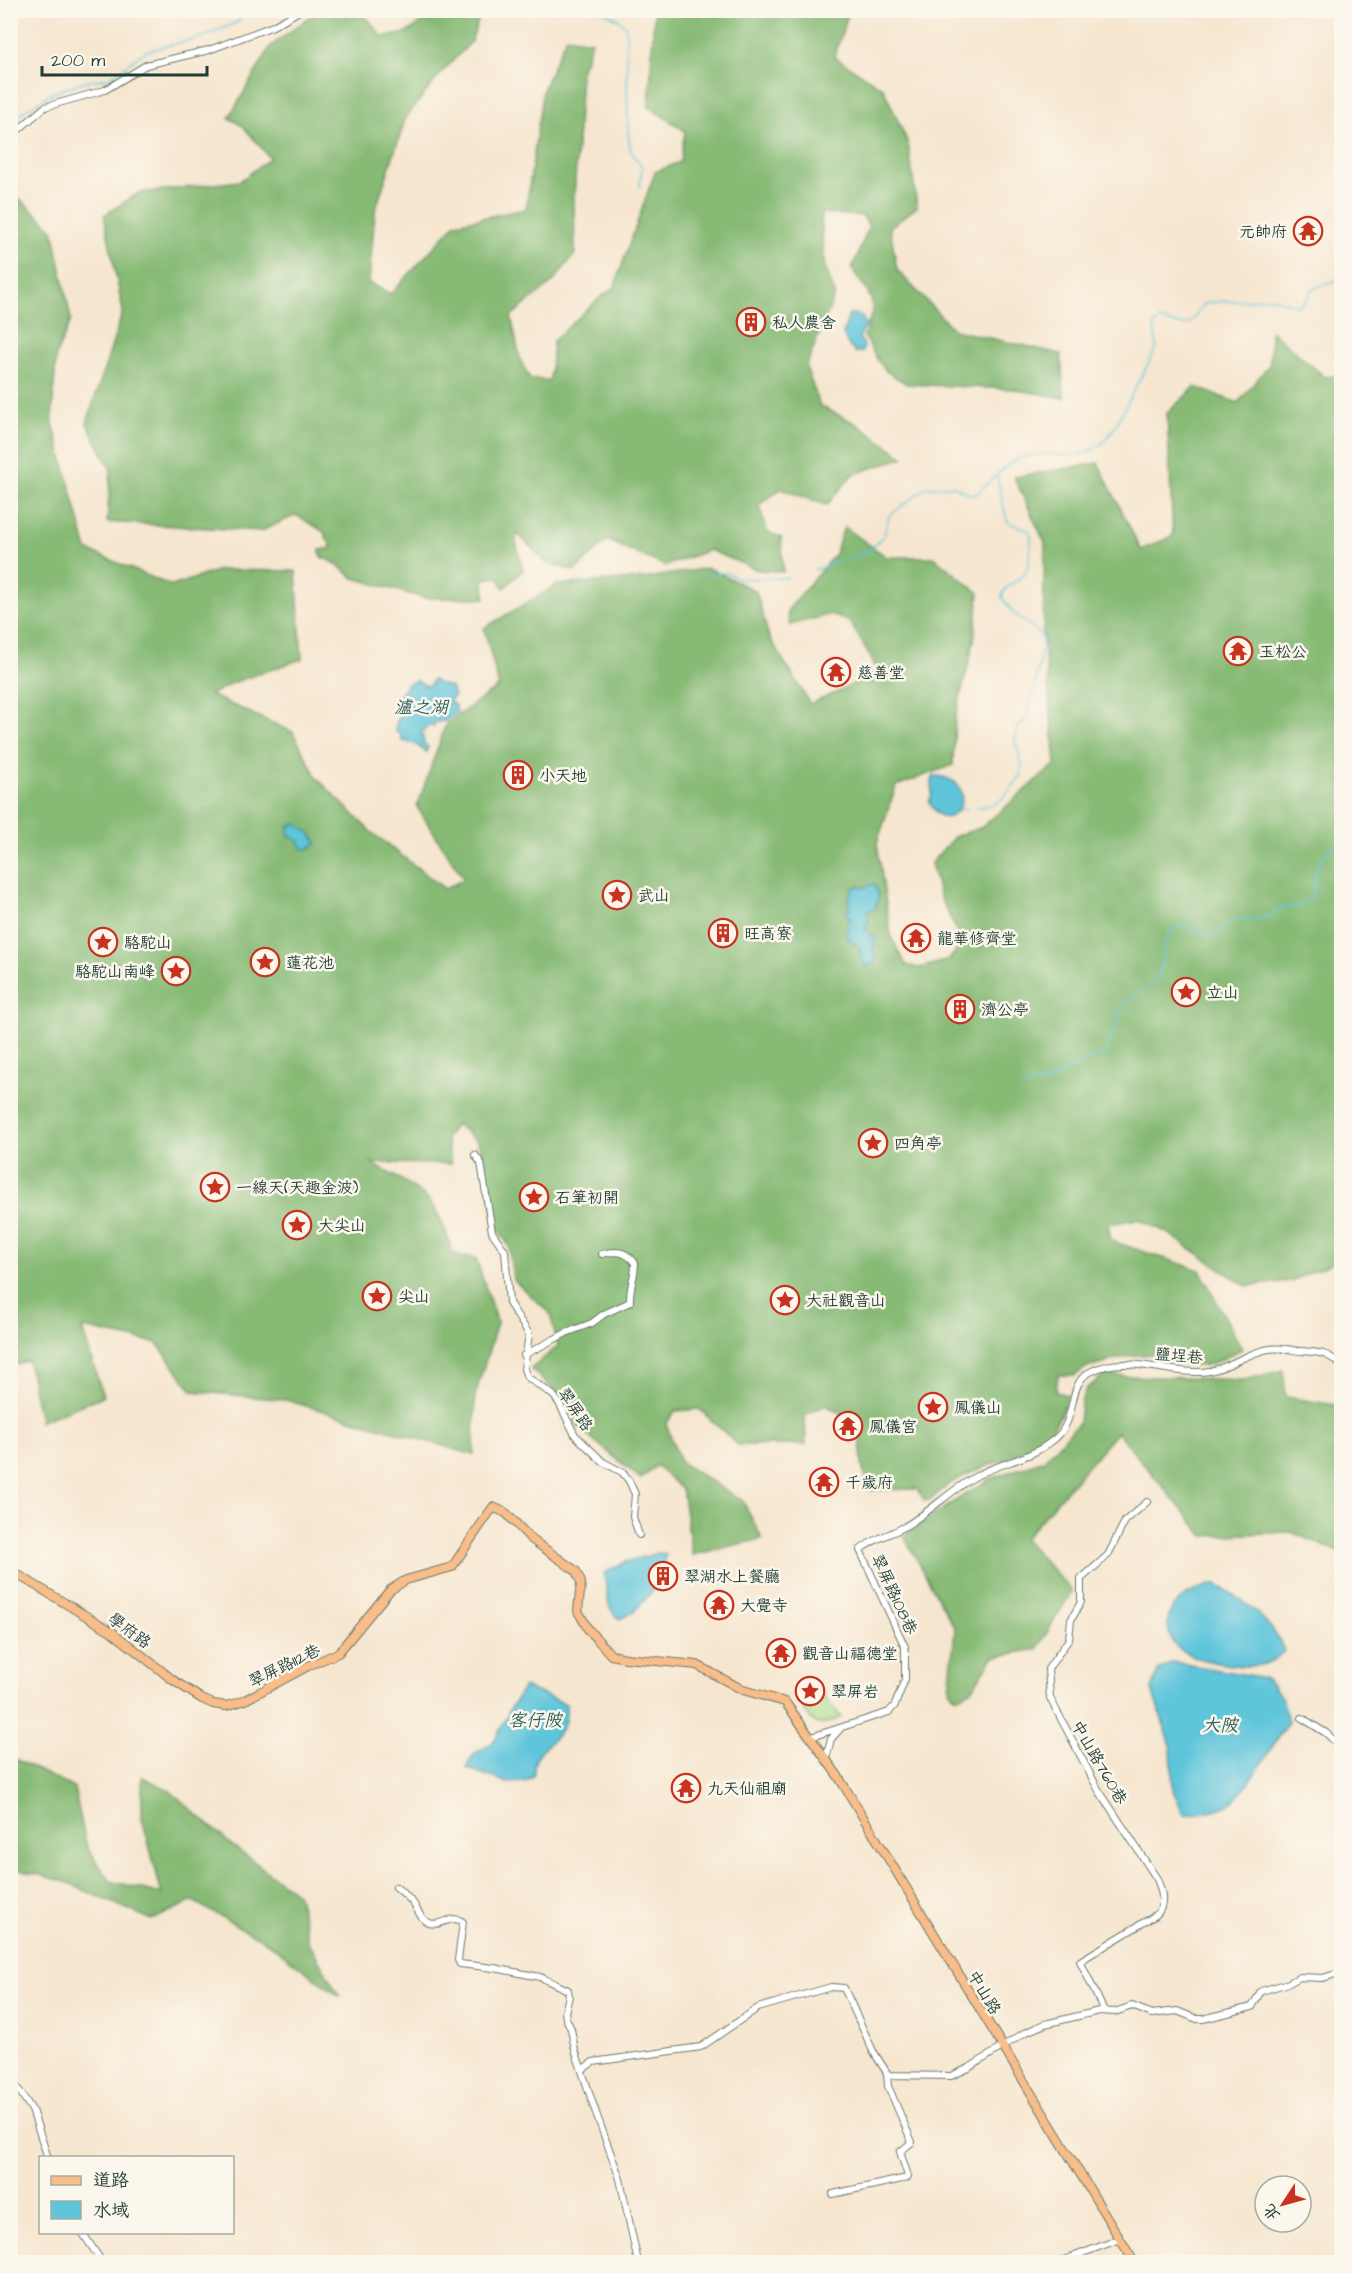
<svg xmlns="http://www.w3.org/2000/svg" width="1352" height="2273" font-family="'Architects Daughter','LXGW WenKai TC',sans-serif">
<rect width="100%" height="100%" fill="#fbf7ec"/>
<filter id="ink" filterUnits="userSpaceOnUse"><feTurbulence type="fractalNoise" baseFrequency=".0167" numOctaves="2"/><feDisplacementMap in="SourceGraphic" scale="12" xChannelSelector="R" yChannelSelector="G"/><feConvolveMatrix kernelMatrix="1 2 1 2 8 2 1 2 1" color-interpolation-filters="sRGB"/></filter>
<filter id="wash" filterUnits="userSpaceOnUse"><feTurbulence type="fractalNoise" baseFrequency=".008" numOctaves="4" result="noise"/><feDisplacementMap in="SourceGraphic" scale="24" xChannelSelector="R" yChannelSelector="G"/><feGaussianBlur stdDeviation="1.35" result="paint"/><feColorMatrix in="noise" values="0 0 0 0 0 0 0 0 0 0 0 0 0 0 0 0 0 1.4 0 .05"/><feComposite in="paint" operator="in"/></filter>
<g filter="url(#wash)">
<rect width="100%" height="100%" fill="#f6e6cf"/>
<path fill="#a8da89" stroke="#648c5e" stroke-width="1.5" d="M824 1697 841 1717C818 1727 818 1729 803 1709Z"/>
<path fill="#86ba75" stroke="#527c54" stroke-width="1.5" d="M319 10 362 11 382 37 406 33 432 15 425 11H481L471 42 442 72 406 117 375 211 369 283 391 294 456 223 526 209 543 89 566 37 592 41 581 72 574 199 575 254 552 283 511 316 520 359 530 379 550 380 553 341 602 296 614 288 655 172 680 162 685 131 649 107 654 13 715 15 717 10 849 11 834 57 883 88 908 143 917 207 890 227 897 270 954 330 1061 354 1064 398 1013 389 907 384 887 372 877 359 864 336C879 298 873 301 852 269L869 226 863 216 821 213 824 264 835 294 806 367 820 406 855 423 904 457 852 475 827 505 781 489 759 505 767 532 781 537 783 572 758 570 709 550 665 566 607 540 575 571 547 563 517 533 516 543 523 570 504 588 498 577 484 579 485 598H424L354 578 333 562 321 557 320 550 332 548 323 531 296 515 261 531 107 522 111 470 87 423 123 311 104 215 139 193 240 181 270 158 243 126 229 118 271 46Z
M11 191 53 229 71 320 56 355 52 420 87 550 172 586 219 570 296 571 302 659 232 683 210 695 293 732 317 778 370 831 445 889 464 879 417 807 446 724 499 686 484 628 557 585 647 578 708 568 756 591 769 637 810 704 840 691 878 671 850 622 831 614 790 625 787 611 835 554 844 527 887 557H934L979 593 974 641 955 718 953 765 896 786 877 843 891 937 906 965 919 968 949 960 962 942 940 897 931 863 954 837 982 827 1056 764 1043 635 1045 543 1014 477 1098 463 1141 550 1173 536 1167 413 1195 387 1238 403 1270 364 1271 331 1325 377 1341 375V1259L1291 1281 1246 1286 1166 1232 1138 1219 1108 1224 1111 1241 1200 1270 1242 1349C1213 1364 1195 1376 1168 1353L1129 1356 1087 1367 1075 1375H1058L1056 1392 1068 1395C1051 1459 999 1454 951 1483 941 1488 936 1499 925 1501L917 1489 868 1490 862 1465 859 1424 826 1405 805 1415 806 1445H738L699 1409 676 1411 666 1424 680 1462 743 1501 762 1539 692 1555 682 1489 656 1466 641 1479 579 1428 568 1404 531 1369 558 1346 550 1313 513 1280 509 1246 496 1226 483 1154 477 1141 456 1124 446 1138 451 1164 371 1163C390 1175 416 1185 430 1202 442 1217 448 1237 453 1254L476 1258 497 1323 475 1396 474 1455 286 1400 192 1391 157 1343 82 1328 103 1396 40 1422 28 1360 10 1367V282L15 256 11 254Z
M1283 1370 1286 1397 1341 1406V1553L1291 1532 1204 1536 1117 1432 1024 1539 1072 1591 1037 1649 993 1657C986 1668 962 1713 949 1690L955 1629 904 1536 952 1503 990 1479 1044 1460 1079 1423 1081 1402 1086 1389 1105 1375 1244 1380Z
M11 1757 74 1788 87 1848 110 1881 162 1894 142 1818V1777L169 1790 233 1846 298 1895 308 1941 340 1997 268 1943 193 1901 152 1920 63 1881 11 1868Z"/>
<path fill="#5ec5db" stroke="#3e8188" stroke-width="1.5" d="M854 314 861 316 866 325 859 337 864 345 863 352H855L849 346 843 334 849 315Z
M433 679 437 683 451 687 454 696 449 702 455 705 457 713 445 721 435 722 433 727 431 725 422 731 424 744 428 747 426 752 415 744 402 741 401 735 395 731 396 724 401 713 398 703 401 702 400 696 406 685 416 680 426 686 430 685Z
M934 776C982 778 957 831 938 814 935 812 932 806 929 803L932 794 931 784Z
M296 823 311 834 317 843 308 849H303L299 841 289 835V827Z
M875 884 879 897 875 909 867 910 868 920 865 931 869 932 870 936 874 935 876 938 872 950 876 955 875 963 865 967 859 947 846 937 850 918 846 913 851 905 848 900 853 888 860 886 863 888Z
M262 952 277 954 274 968 261 966 254 960 255 955Z
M658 1553 666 1554 663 1565 651 1585 654 1588C644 1601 636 1613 620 1619 605 1611 608 1588 604 1573L625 1562Z
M1214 1584C1240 1596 1274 1622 1284 1651 1277 1658 1271 1663 1260 1665 1239 1668 1191 1662 1175 1645 1169 1638 1169 1633 1168 1624 1168 1601 1195 1589 1214 1584Z
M1173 1662 1265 1678 1282 1697 1288 1722C1275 1741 1244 1797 1226 1806 1213 1812 1198 1813 1184 1815L1173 1790 1171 1746 1152 1690 1158 1671Z
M524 1687 566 1704C569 1740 543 1739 535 1762 534 1767 534 1772 533 1777L525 1782 508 1783 466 1768 474 1754 491 1744 496 1738 510 1709Z"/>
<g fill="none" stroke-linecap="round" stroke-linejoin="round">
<path stroke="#5ec5db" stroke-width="1.5" d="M601 10 616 18 626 26 628 134 631 152 642 166 640 187
M10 120 53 93 82 82 109 78 146 51 203 37 238 22 246 10
M815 570 869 551 884 535 889 516 927 487 954 486 974 496C985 487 1008 462 1020 458 1056 446 1087 471 1113 430L1157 347 1154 328 1156 323 1160 320C1167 322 1176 325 1183 325 1195 326 1195 309 1205 304 1214 300 1228 302 1238 301 1248 301 1260 298 1270 298 1289 298 1299 319 1312 289L1342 278
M708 575 725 573 742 579 787 578
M976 808 995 804 1004 797 1021 776 1022 766 1015 740 1016 731 1028 714 1043 647 1041 634 1013 613 1002 597C1004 584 1019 582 1025 573 1031 563 1031 545 1031 534 1026 524 1015 528 1007 521L997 477
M960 809H966
M1021 1087 1049 1082 1073 1067 1105 1053 1125 1003 1158 979C1165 960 1158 936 1180 925L1210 936 1216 933 1235 919H1255L1271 916 1281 908 1302 906 1313 896C1314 874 1316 852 1342 845"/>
</g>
</g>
<g filter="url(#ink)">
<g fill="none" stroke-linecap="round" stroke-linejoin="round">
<g stroke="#6a786a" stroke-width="8">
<path id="minor" d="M10 137 45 107 105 90 146 65 209 50 273 26 301 10
M475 1155 481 1163 492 1232 505 1251 509 1303 529 1334 524 1369 527 1377 553 1395 559 1403 575 1435 603 1462 622 1472 629 1481 635 1494 633 1517 639 1535
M524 1355 566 1333 592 1323 604 1314 630 1302C629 1288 635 1277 635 1263 626 1251 616 1250 602 1254
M1302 1718 1326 1733 1342 1748
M811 1737 889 1712 895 1705 905 1679V1647L860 1550C873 1539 889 1535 904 1527 932 1511 953 1487 982 1473 1005 1462 1031 1458 1052 1441 1056 1438 1062 1432 1064 1428 1075 1411 1070 1382 1090 1372 1125 1353 1164 1374 1201 1372 1226 1371 1245 1353 1269 1349 1279 1347 1291 1350 1301 1351 1320 1353 1327 1352 1342 1366
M826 1759 831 1739 840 1729
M396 1887C402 1892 408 1897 413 1903 417 1909 421 1919 427 1922 439 1929 452 1913 463 1922L458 1960 460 1964 494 1968 540 1977 568 1990 569 1996 565 2012 566 2018 571 2029 575 2050 596 2113 620 2179 638 2262
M1104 2011 1080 1961 1156 1915C1166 1905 1162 1891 1157 1879L1098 1789 1050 1698 1048 1669 1069 1639 1071 1620 1081 1602V1579L1108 1555 1125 1521 1147 1502
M583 2069 593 2062 701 2047 758 2008 831 1987 844 1988 873 2051 887 2073 888 2086 912 2142 900 2152 908 2176 907 2178 833 2194
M888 2075 951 2076 969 2068 1024 2033 1045 2024 1099 2011 1115 2012 1132 2006 1152 2014 1177 2011 1197 2019H1203L1252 2007 1261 1991 1289 1983 1300 1977 1323 1978 1342 1972
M10 2077 32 2110 48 2158
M82 2232 102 2262
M1059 2262 1120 2239
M1341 2262H1342"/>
</g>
<g stroke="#6a786a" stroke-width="10">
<path id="major" d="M10 1570 111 1631 173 1680 202 1699 213 1704 226 1706 243 1701 308 1666 338 1653 390 1590 406 1580 452 1567 493 1507 506 1513 531 1539 576 1571 581 1582 578 1611 588 1629 611 1655 626 1658 697 1665 743 1690 785 1702 838 1776 1134 2262"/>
</g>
<use href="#minor" stroke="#fff" stroke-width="6"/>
<use href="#major" stroke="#f8bd88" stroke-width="8"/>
</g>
</g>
<defs>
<g id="temple-ring" transform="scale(1.5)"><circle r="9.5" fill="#fbf7ec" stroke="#c8321e" stroke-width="1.5"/><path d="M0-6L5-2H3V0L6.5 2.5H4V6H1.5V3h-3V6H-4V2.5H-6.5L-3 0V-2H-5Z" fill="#c8321e"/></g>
<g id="building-ring" transform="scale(1.5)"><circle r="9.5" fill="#fbf7ec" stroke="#c8321e" stroke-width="1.5"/><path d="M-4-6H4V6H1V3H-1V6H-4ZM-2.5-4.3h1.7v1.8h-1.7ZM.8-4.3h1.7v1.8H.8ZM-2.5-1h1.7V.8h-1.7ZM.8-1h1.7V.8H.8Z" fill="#c8321e"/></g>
<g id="sight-ring" transform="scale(1.5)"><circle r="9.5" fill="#fbf7ec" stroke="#c8321e" stroke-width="1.5"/><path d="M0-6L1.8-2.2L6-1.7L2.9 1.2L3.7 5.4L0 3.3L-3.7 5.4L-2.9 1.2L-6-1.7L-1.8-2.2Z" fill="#c8321e"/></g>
</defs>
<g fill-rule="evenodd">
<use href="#temple-ring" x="1308" y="231"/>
<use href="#building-ring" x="751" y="322"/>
<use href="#temple-ring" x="1238" y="651"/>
<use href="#temple-ring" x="836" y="672"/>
<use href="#building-ring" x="518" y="775"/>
<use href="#sight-ring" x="617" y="895"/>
<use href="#building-ring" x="723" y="933"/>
<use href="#temple-ring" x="916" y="938"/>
<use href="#sight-ring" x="103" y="942"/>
<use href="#sight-ring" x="265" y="962"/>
<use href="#sight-ring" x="176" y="971"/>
<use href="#sight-ring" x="1186" y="992"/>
<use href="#building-ring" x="960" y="1009"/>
<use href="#sight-ring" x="873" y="1143"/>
<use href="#sight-ring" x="215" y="1187"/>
<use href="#sight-ring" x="534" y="1197"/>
<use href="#sight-ring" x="297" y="1225"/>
<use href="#sight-ring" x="377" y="1296"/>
<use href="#sight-ring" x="785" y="1300"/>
<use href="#sight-ring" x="933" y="1407"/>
<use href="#temple-ring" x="848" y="1426"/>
<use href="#temple-ring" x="824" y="1482"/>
<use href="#building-ring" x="663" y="1576"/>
<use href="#temple-ring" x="719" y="1605"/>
<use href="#temple-ring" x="781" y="1653"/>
<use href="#sight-ring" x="810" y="1691"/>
<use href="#temple-ring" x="686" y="1788"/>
</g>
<g text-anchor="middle" stroke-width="5" stroke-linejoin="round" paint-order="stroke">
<g font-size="16" fill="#1f3d34" stroke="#fbf7ec" text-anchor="start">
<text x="1287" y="237" text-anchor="end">元帥府</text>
<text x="772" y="328">私人農舍</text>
<text x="1259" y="657">玉松公</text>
<text x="857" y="678">慈善堂</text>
<text x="539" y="781">小天地</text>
<text x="638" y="901">武山</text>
<text x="744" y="939">旺高寮</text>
<text x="937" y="944">龍華修齊堂</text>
<text x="124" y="948">駱駝山</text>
<text x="286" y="968">蓮花池</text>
<text x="155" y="977" text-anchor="end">駱駝山南峰</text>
<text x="1207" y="998">立山</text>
<text x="981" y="1015">濟公亭</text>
<text x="894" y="1149">四角亭</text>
<text x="236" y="1193">一線天(天趣金波)</text>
<text x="555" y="1203">石筆初開</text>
<text x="318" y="1231">大尖山</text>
<text x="398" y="1302">尖山</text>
<text x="806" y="1306">大社觀音山</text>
<text x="954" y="1413">鳳儀山</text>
<text x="869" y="1432">鳳儀宮</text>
<text x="845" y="1488">千歲府</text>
<text x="684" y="1582">翠湖水上餐廳</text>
<text x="740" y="1611">大覺寺</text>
<text x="802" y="1659">觀音山福德堂</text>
<text x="831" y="1697">翠屏岩</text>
<text x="707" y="1794">九天仙祖廟</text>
</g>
<g font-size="16" fill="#1f3d34" stroke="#fbf7ec">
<text transform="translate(1179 1355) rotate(5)" y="6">鹽埕巷</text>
<text transform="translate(576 1409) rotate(56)" y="6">翠屏路</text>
<text transform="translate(895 1594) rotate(65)" y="6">翠屏路108巷</text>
<text transform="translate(130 1630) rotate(36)" y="6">學府路</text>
<text transform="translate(284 1665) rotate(-26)" y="6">翠屏路112巷</text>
<text transform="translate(1100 1762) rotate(60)" y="6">中山路760巷</text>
<text transform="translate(985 1992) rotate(59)" y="6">中山路</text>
</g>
<g font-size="18" font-style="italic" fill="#2f5f5e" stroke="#fbf7ec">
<text x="421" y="713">瀘之湖</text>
<text x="535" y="1726">客仔陂</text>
<text x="1220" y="1731">大陂</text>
</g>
</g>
<rect width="1352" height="2273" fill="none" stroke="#fbf7ec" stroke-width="36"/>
<rect x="39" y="2156" width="195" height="78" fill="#fbf7ec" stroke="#a3ada2" stroke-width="1.5"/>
<rect x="51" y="2176" width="30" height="9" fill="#f8bd88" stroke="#a3ada2" stroke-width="1.5"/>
<text x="93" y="2186" font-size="18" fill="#1f3d34">道路</text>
<rect x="51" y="2201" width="30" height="18" fill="#5ec5db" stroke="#a3ada2" stroke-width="1.5"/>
<text x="93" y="2216" font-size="18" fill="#1f3d34">水域</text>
<g transform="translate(1283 2204) rotate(234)"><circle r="28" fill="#fbf7ec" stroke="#a3ada2" stroke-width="1.5"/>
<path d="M0-4.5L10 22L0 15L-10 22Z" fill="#c8321e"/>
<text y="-9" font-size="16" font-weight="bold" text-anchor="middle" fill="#1f3d34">北</text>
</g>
<path d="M42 66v9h165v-9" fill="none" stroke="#1f3d34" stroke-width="3"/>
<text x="51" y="66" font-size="18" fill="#1f3d34" stroke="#fbf7ec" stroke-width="4.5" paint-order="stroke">200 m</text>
</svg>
